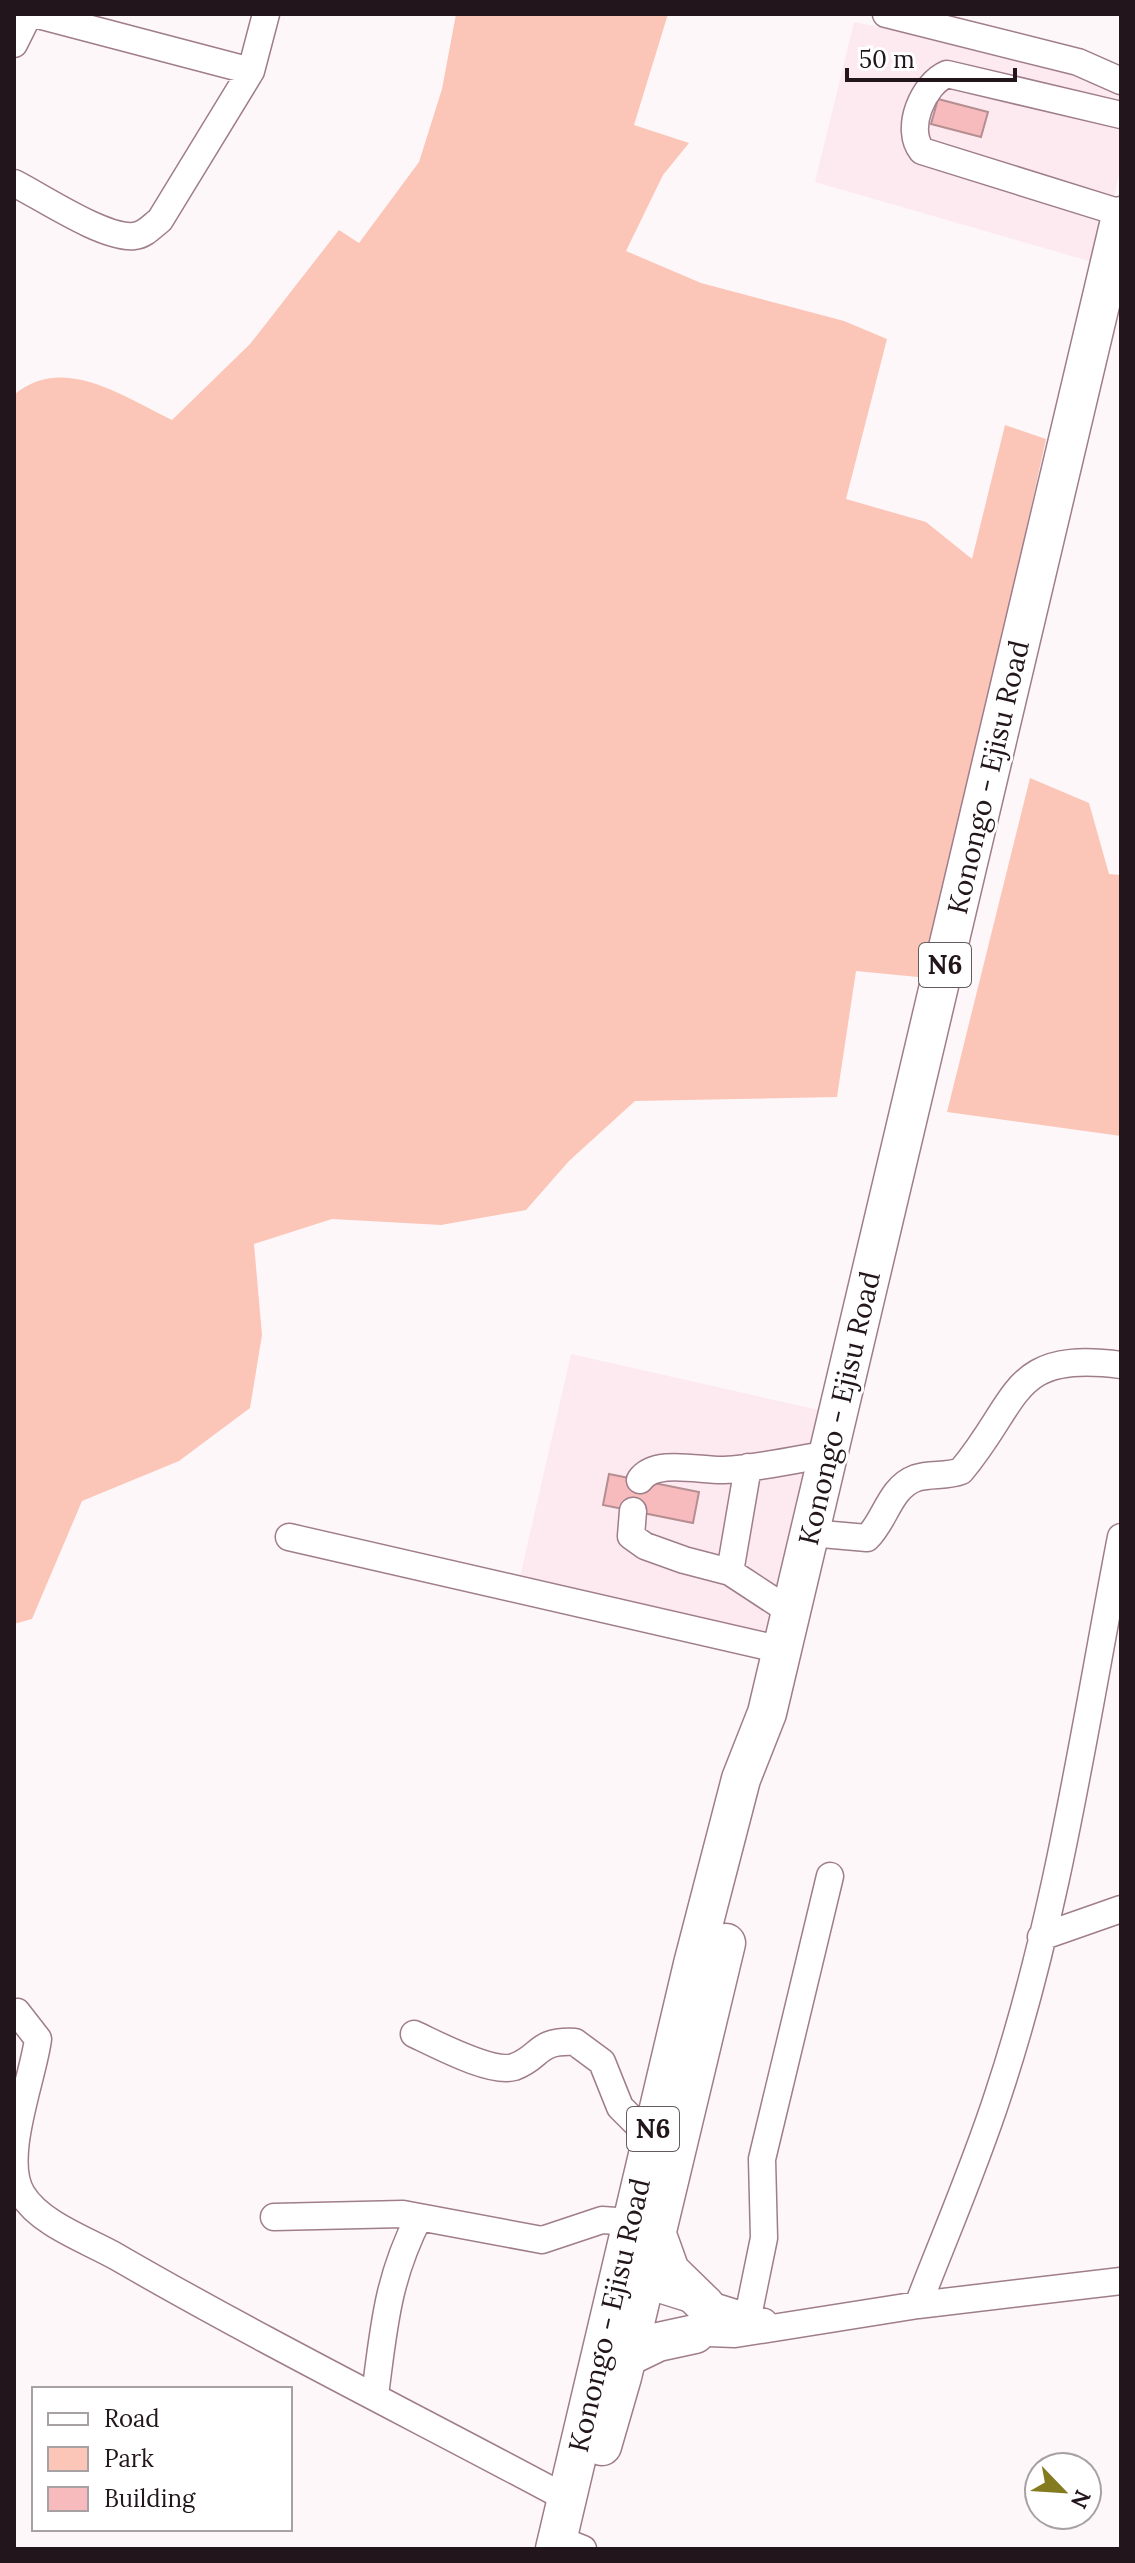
<svg xmlns="http://www.w3.org/2000/svg" width="1135" height="2563" font-family="Lora,serif">
<rect width="100%" height="100%" fill="#fef7fa"/>
<path fill="#fdeaf1" d="M854 22 1121 74V165L1099 264 815 182Z
M571 1354 819 1410 768 1634 520 1577Z"/>
<path fill="#fbc6b7" d="M456 14H668L634 125 689 143 663 175 626 251 701 283 844 321 887 339 846 499 926 522 972 559 1005 425 1046 439 928 978 856 971 837 1097 635 1101 569 1161 526 1210 441 1225 332 1219 254 1244 262 1335 250 1408 179 1461 82 1501 32 1619 14 1624V395C62 353 124 397 172 420L250 344 339 230 359 243 419 162 442 89Z
M1030 778 1089 803 1109 874 1121 875V1136L947 1112Z"/>
<path fill="#f7bbbe" stroke="#b48e91" stroke-width="2" d="M938 99 988 112 981 137 931 124Z
M609 1474 699 1492 693 1523 603 1505Z"/>
<g fill="none" stroke-linecap="round" stroke-linejoin="round">
<g stroke="#9f7d8b" stroke-width="29">
<path id="minor" d="M34 14 251 71
M886 14 1078 62 1121 81
M14 44 29 14
M1121 115 947 74C923 84 904 129 922 151L1121 213
M14 183C42 197 104 239 134 236 145 235 152 226 160 220L251 71 266 14
M640 1480C655 1458 701 1471 724 1470 758 1468 794 1460 828 1454
M633 1511 631 1536 645 1546 684 1560 730 1572 791 1612
M810 1533 867 1538C886 1520 889 1488 916 1478 931 1473 947 1477 961 1471 1021 1400 1009 1350 1121 1365
M289 1537 782 1650
M730 1572 748 1467
M1041 1937 1121 1909
M17 2012 38 2039C33 2079 0 2158 22 2194 40 2224 87 2240 117 2257 264 2342 417 2418 566 2498
M414 2034C436 2044 491 2074 514 2067 542 2057 535 2040 575 2042L602 2062 620 2107 651 2138
M274 2217 403 2214 419 2217
M630 2280 764 2322
M918 2305C945 2235 975 2166 998 2095 1058 1915 1085 1723 1121 1537
M748 2316 764 2238 762 2159 830 1876
M681 2332 735 2334 918 2305 1121 2281
M375 2395C384 2327 387 2280 419 2217L542 2240 602 2220 631 2222
M573 2545 583 2549"/>
</g>
<g stroke="#9f7d8b" stroke-width="41">
<path id="highway" d="M656 2232 670 2271 705 2305
M627 2357 658 2342 695 2334
M602 2446 622 2377 726 1943
M555 2549 693 1964 741 1779 767 1713 1121 216"/>
</g>
<use href="#minor" stroke="#fff" stroke-width="26"/>
<use href="#highway" stroke="#fff" stroke-width="38"/>
</g>
<g text-anchor="middle" stroke-width="6" stroke-linejoin="round" paint-order="stroke">
<g fill="#fff" stroke="#645b5f" stroke-width="2">
<rect x="919" y="943" width="52" height="44" rx="6"/>
<rect x="627" y="2107" width="52" height="44" rx="6"/>
</g>
<g font-size="26" font-weight="bold" fill="#22151b">
<text x="945" y="974">N6</text>
<text x="653" y="2138">N6</text>
</g>
<g font-size="28" fill="#22151b" stroke="#fff">
<text transform="translate(988 777) rotate(-77)" y="10">Konongo - Ejisu Road</text>
<text transform="translate(839 1408) rotate(-77)" y="10">Konongo - Ejisu Road</text>
<text transform="translate(609 2315) rotate(-77)" y="10">Konongo - Ejisu Road</text>
</g>
</g>
<rect width="1135" height="2563" fill="none" stroke="#22151b" stroke-width="32"/>
<rect x="32" y="2387" width="260" height="144" fill="#ffffff" stroke="#a7a1a4" stroke-width="2"/>
<rect x="48" y="2413" width="40" height="12" fill="#ffffff" stroke="#a7a1a4" stroke-width="2"/>
<text x="104" y="2427" font-size="24" fill="#22151b">Road</text>
<rect x="48" y="2447" width="40" height="24" fill="#fbc6b7" stroke="#a7a1a4" stroke-width="2"/>
<text x="104" y="2467" font-size="24" fill="#22151b">Park</text>
<rect x="48" y="2487" width="40" height="24" fill="#f7bbbe" stroke="#a7a1a4" stroke-width="2"/>
<text x="104" y="2507" font-size="24" fill="#22151b">Building</text>
<g transform="translate(1063 2491) rotate(115)"><circle r="38" fill="#ffffff" stroke="#a7a1a4" stroke-width="2"/>
<path d="M0-6L14 30L0 20L-14 30Z" fill="#847a1f"/>
<text y="-12" font-size="22" font-weight="bold" text-anchor="middle" fill="#22151b">N</text>
</g>
<path d="M847 68v12h168v-12" fill="none" stroke="#22151b" stroke-width="4"/>
<text x="859" y="68" font-size="24" fill="#22151b" stroke="#ffffff" stroke-width="6" paint-order="stroke">50 m</text>
</svg>
